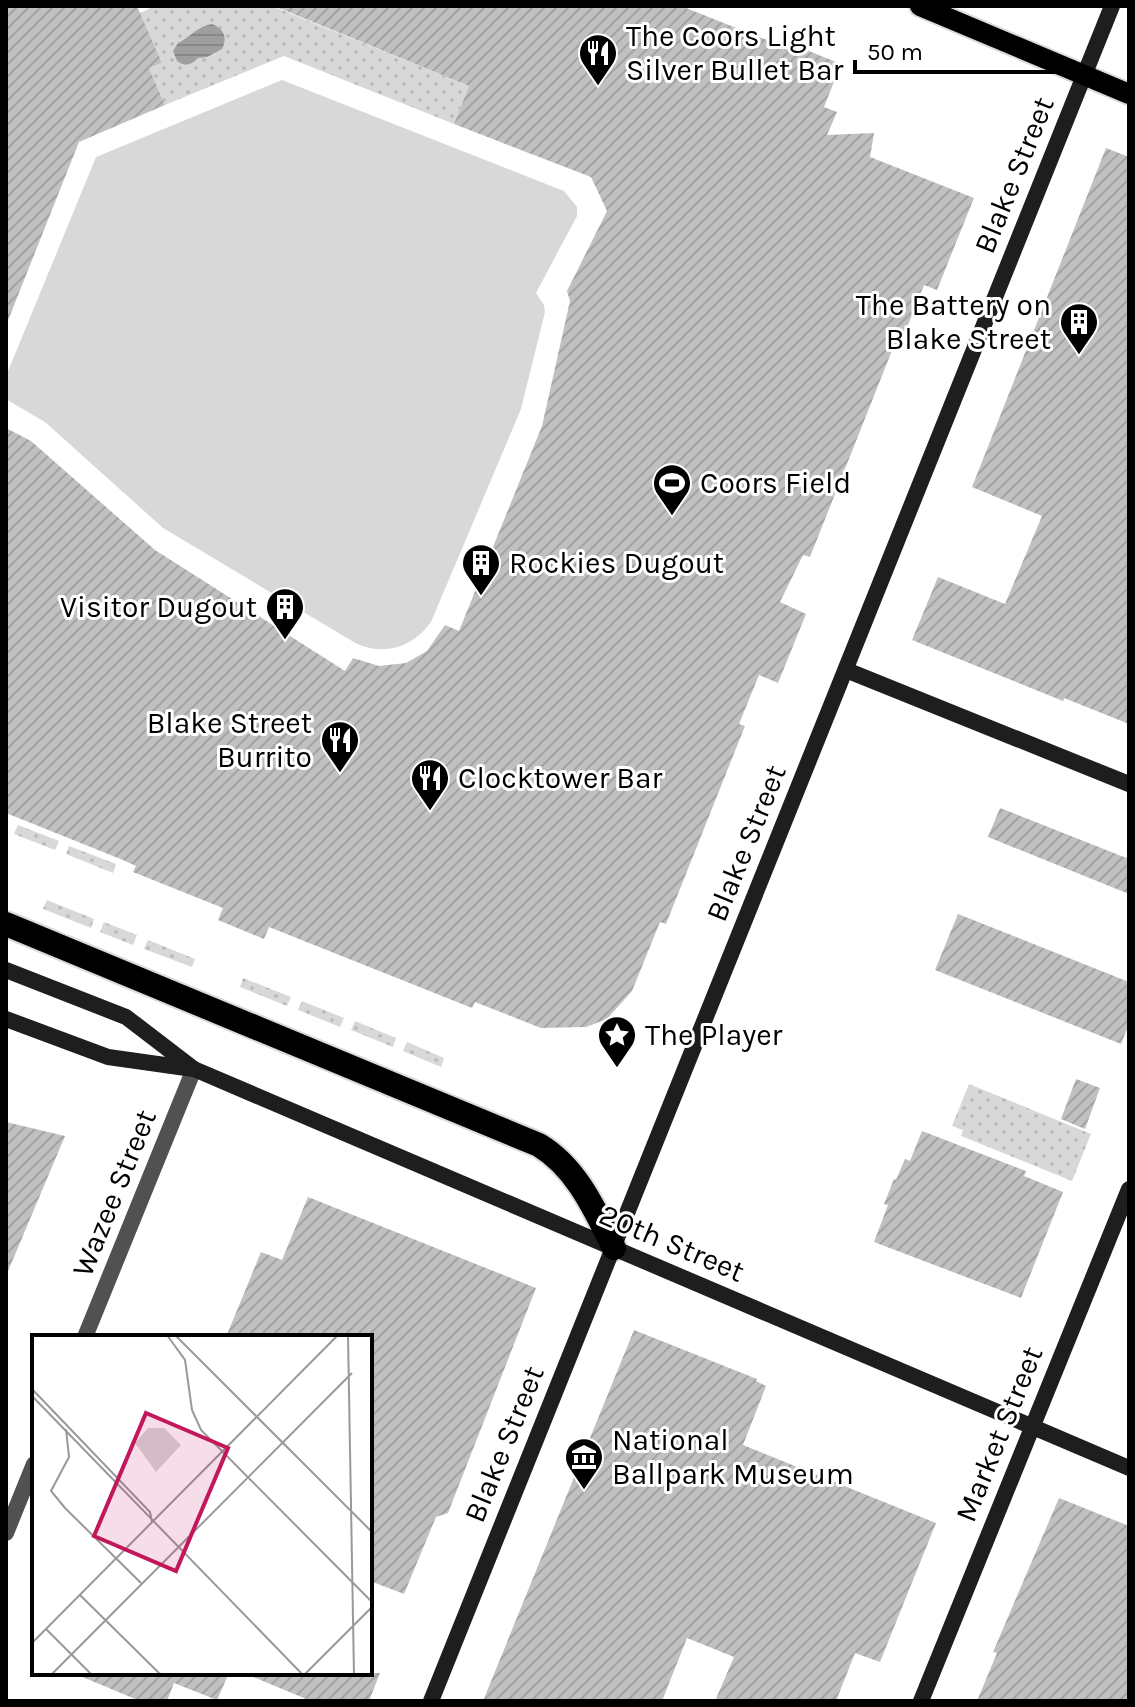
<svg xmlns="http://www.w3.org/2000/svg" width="1135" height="1707" font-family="Karla,sans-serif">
<defs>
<pattern id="grass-dots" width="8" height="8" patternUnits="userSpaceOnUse" patternTransform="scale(2)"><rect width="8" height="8" fill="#d8d8d8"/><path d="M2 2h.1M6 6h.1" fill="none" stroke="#b8b8b8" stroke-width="1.8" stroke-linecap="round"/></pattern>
<pattern id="water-rules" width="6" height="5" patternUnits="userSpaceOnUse" patternTransform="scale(2)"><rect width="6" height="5" fill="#9f9f9f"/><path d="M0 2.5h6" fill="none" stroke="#878787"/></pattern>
<pattern id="building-hatch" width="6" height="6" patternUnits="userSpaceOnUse" patternTransform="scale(2)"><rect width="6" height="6" fill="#c0c0c0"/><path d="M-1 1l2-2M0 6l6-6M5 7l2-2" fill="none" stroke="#a3a3a3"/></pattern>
</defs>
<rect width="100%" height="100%" fill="#fff"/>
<path fill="url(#grass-dots)" d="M155 6H272L469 86 454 124 284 56 165 105 149 68 162 63 140 13Z
M18 825 59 841 55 850 14 834Z
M69 846 116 864 113 873 66 854Z
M47 900 94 919 91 928 43 909Z
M104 922 137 935 133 945 100 932Z
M148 940 195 959 192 967 144 949Z
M243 978 291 997 287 1006 240 987Z
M302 1001 344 1018 340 1027 298 1010Z
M355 1021 396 1038 393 1047 351 1030Z
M407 1042 444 1058 441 1067 403 1051Z
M969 1084 1091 1134 1072 1181 961 1136 963 1130 952 1126Z"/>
<path fill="#d8d8d8" d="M282 80 564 191 577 207V216L536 293 544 305 545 312 521 409 431 622C413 647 386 656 357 644L163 528 45 422 9 401 6 396V376L96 157Z"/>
<path fill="url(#water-rules)" d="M212 24C224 29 228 38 222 49L207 57 198 58C192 65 185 67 177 61L173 51 178 43C190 37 198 26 212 24Z"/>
<path fill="url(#building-hatch)" d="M6 6H137L162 63 149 68 165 105 79 142 7 323Z
M274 6H681L797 52 799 47 841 64 824 107 837 112 827 135 874 133 870 157 974 198 937 290 924 285 898 350 893 348 810 557 803 555 780 602 806 614 778 683 759 675 739 724 745 726 666 924 660 922 632 991 607 1019 586 1027 541 1028 475 1002 472 1008 269 927 264 939 218 920 223 908 133 872 136 866 123 860 6 813V428L31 441 155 550 345 671 353 658 379 666 406 663 427 651 445 625 459 631 542 426 570 301 567 291 607 211 591 177 454 124 469 86Z
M1106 148 1129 157V724L1064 698 1063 701 912 640 938 577 1005 604 1042 516 972 487Z
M1000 808 1129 859V894L988 837Z
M958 914 1129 982V1024L1121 1044 935 970Z
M1076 1079 1100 1088 1085 1129 1061 1119Z
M6 1122 65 1136 6 1276Z
M922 1131 1026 1171 1024 1176 1063 1192 1021 1298 874 1242 888 1205 884 1204 894 1179 896 1180 905 1159 910 1161Z
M308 1197 536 1288 448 1513 436 1517 404 1594 370 1581V1337H226L261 1252 282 1260Z
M634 1330 757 1379 756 1381 766 1386 743 1445 936 1523 880 1662 855 1653 836 1701H715L734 1657 687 1638 662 1701H483Z
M1059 1498 1129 1526V1701H977L997 1653 993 1652Z
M73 1673H229L217 1700 174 1683 167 1701H140Z
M244 1673H380L369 1701H311Z"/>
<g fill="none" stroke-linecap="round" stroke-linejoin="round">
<g stroke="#dbdbdb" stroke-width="24">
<path id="primary" d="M920 6 1129 94"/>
</g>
<g stroke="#dbdbdb" stroke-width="28">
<path id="highway" d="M6 924 539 1145C577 1168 595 1210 614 1248"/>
</g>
<path stroke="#515151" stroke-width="16" d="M85 1337 194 1069
M6 1533 34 1464"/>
<path stroke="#1e1e1e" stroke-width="16" d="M846 670 1129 784
M6 970 126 1017 194 1069 1129 1468
M6 1019 108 1057 193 1069
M431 1701 1112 6
M921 1701 1129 1189"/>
<use href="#primary" stroke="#000" stroke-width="20"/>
<use href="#highway" stroke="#000" stroke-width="24"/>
</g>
<defs>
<g id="restaurant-pin" transform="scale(2)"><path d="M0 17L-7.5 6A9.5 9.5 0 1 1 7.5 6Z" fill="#000" stroke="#fff"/><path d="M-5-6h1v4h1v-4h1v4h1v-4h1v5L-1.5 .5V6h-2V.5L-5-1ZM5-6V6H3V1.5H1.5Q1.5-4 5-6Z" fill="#fff"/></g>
<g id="building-pin" transform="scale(2)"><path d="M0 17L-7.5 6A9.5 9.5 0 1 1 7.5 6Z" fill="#000" stroke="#fff"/><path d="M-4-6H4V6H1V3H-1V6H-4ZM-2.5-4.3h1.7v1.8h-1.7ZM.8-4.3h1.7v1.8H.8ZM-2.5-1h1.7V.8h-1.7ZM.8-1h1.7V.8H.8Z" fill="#fff"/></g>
<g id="stadium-pin" transform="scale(2)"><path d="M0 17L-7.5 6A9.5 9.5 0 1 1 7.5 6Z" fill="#000" stroke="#fff"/><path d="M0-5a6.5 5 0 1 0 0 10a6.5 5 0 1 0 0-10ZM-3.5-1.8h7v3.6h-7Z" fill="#fff"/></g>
<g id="sight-pin" transform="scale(2)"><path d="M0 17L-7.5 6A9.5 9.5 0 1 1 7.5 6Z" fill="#000" stroke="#fff"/><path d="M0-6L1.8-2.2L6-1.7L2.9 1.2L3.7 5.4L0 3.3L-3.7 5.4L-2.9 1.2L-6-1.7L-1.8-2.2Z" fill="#fff"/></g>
<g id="museum-pin" transform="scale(2)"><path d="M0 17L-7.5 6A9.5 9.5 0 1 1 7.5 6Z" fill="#000" stroke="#fff"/><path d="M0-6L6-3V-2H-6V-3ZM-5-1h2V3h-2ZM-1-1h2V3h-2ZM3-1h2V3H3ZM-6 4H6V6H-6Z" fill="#fff"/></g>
</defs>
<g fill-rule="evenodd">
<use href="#restaurant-pin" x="598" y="53"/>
<use href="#building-pin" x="1079" y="322"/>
<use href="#stadium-pin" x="672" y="483"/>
<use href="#building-pin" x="481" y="563"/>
<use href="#building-pin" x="285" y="607"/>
<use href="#restaurant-pin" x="340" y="740"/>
<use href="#restaurant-pin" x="430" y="778"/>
<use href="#sight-pin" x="617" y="1035"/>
<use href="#museum-pin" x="584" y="1457"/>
</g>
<g text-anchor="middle" stroke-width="6" stroke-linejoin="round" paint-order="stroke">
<g font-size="30" fill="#000" stroke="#fff" text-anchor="start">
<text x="626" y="46">The Coors Light<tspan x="626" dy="34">Silver Bullet Bar</tspan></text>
<text x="1051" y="315" text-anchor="end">The Battery on<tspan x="1051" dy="34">Blake Street</tspan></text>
<text x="700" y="493">Coors Field</text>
<text x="509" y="573">Rockies Dugout</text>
<text x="257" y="617" text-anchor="end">Visitor Dugout</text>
<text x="312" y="733" text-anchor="end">Blake Street<tspan x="312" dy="34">Burrito</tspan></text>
<text x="458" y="788">Clocktower Bar</text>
<text x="645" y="1045">The Player</text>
<text x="612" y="1450">National<tspan x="612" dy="34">Ballpark Museum</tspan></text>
</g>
<g font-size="30" fill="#000" stroke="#fff">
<text transform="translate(1014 175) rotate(-68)" y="10">Blake Street</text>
<text transform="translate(746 843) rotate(-68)" y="10">Blake Street</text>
<text transform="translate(114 1193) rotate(-68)" y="10">Wazee Street</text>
<text transform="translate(672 1243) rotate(23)" y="10">20th Street</text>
<text transform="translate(999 1434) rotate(-68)" y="10">Market Street</text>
<text transform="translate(504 1444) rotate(-68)" y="10">Blake Street</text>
</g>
</g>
<g transform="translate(32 1335)">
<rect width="340" height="340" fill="#fff"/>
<path d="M116 93H132L149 110 124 137 103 108Z" fill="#d8d8d8"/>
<path fill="none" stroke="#999" stroke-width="2" d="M135 0 153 25 160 75 169 95 340 267M143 0 340 197M316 0 322 340M0 54 118 177 120 187M0 61 271 340M33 173 109 248M33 173 19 156 37 122 34 94M48 260 129 340M14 294 60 340M0 308 306 0M19 340 320 38M272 340 340 272"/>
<path fill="#c2185b" fill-opacity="0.15" stroke="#c2185b" stroke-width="4" d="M114 78 196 113 144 236 62 201Z"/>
<rect width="340" height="340" fill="none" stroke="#000" stroke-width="4"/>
</g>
<rect width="1135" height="1707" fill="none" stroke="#000000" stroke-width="16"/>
<path d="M855 60v12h218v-12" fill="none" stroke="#000000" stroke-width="4"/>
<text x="867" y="60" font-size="24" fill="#000000" stroke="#ffffff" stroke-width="6" paint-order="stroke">50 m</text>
</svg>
